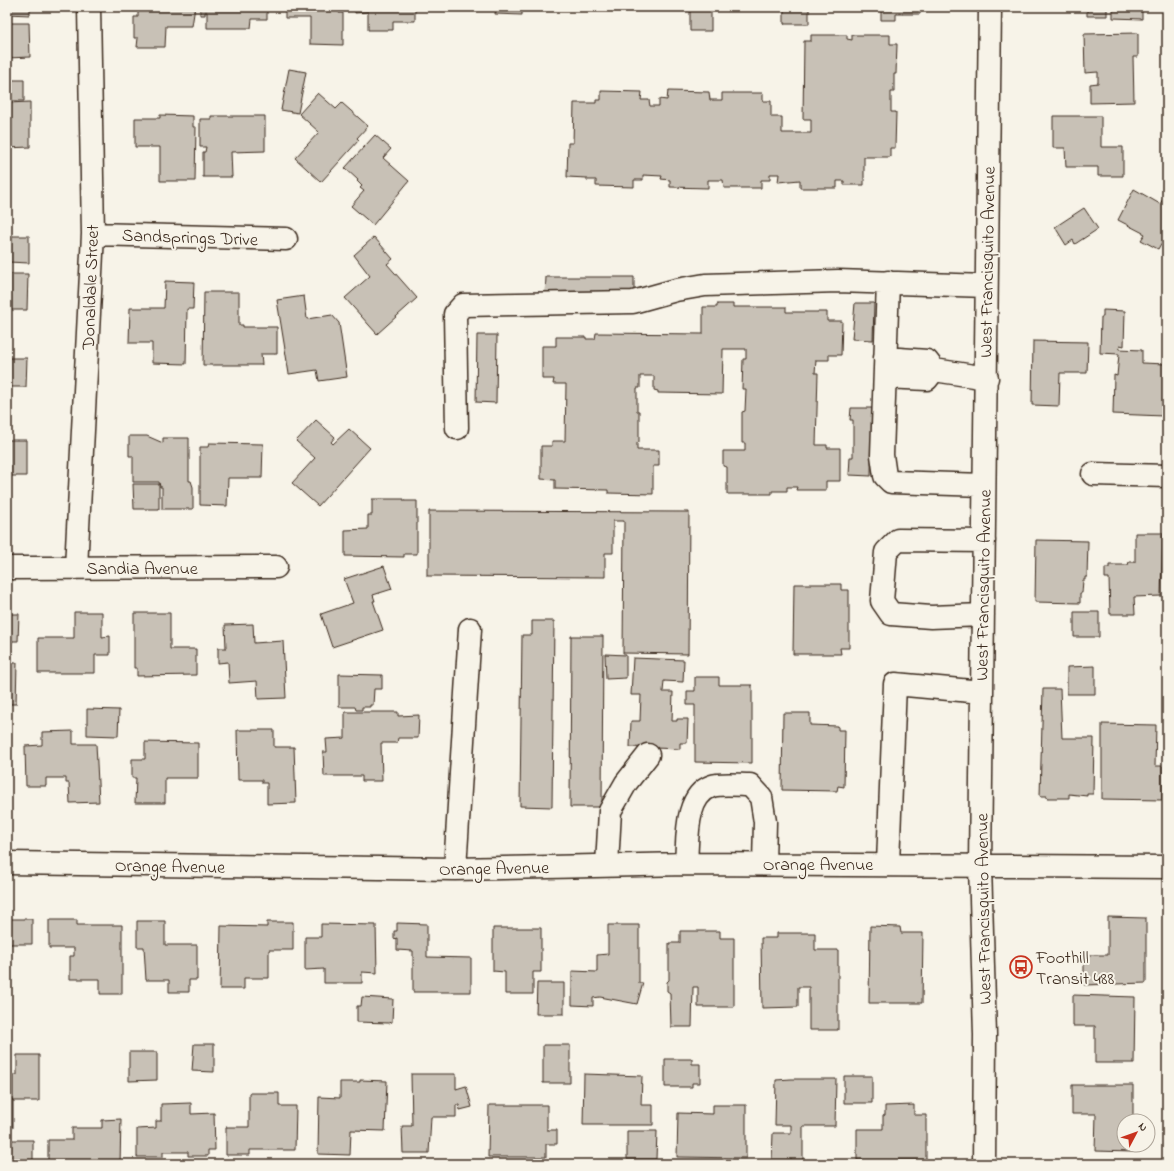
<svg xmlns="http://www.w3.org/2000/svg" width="1174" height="1171" font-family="'Indie Flower',sans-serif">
<rect width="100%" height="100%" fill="#f7f3e8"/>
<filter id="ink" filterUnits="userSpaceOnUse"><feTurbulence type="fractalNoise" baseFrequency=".025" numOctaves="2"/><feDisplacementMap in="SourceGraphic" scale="8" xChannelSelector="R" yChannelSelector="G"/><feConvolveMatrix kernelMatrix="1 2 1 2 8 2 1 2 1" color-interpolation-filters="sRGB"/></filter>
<g filter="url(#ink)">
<path fill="#c8c1b6" stroke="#3b2a1e" d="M7 7H30V15L7 14Z
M138 7H195L192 26H166L165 47H137L138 38H134V17H138Z
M200 7H267V19H252L251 28H207V12H205V15H200Z
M285 7H339V13H343V45L310 44V18H285Z
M355 7H415V21H393V30H368V12L355 13Z
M496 7H522V15L495 14Z
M690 7H711V31H690Z
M784 7H809V24H784Z
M858 7H920V14H896V20H881V10L858 9Z
M1087 7H1107V16H1087Z
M1113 7H1142V19L1113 18Z
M7 23H29L30 57 7 58Z
M1138 33V57H1133L1134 102 1090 103V84L1098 83V72L1085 73 1084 34Z
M811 35H847V39L852 40V35H890V44H897L896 74H894V92H891V112H896L895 148H890V157H864V185H844V181H837V188H800V180L778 182 779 174H770V180H761V188H724L723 180H708V188L670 187V180L661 179 662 176 643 175V180H634V187L596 186V180H587V178L567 177 568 143H573L574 103H596V100H601V91L642 92 641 100H649L650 106H659V99L667 100 668 91 709 92 710 100H722V93H763V101H771V117H782V133H811V119H803L804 41H811Z
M289 69 306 72 298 113 281 110Z
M7 80H24V101H7Z
M318 93 336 109 342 103 368 126 357 138 359 140 321 182 295 158 319 132 299 114Z
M30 102V147L7 148V162V103Z
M160 115 193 116V127H196L195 181H160V147H135V118H160Z
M211 116H265V151L231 152 232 177H203V152H205L206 147H200V119H211Z
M1053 116H1101V147H1123V176H1098V167H1066L1065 148H1053Z
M375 135 391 149 383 158 409 181 373 225 351 206 364 191 360 188 362 186 357 181 358 180 345 168Z
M1134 189 1160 204 1163 199 1167 201V233L1158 249 1141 240 1145 234 1118 220Z
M1084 208 1098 229 1075 244 1073 240 1066 245 1055 227Z
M7 236H29V263L8 262 7 267Z
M374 237 393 259 387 264 417 298 377 334 345 298 370 276 354 255Z
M7 274H28L27 310H7Z
M546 277H634V296H545Z
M165 281 194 282 193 309H187L186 364 152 363V343H129L130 308H164Z
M204 292H239V325H243V327H277V354H261L262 365H203Z
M304 296 307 319 332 315 339 323 347 377 319 381 317 370 289 374 277 300Z
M855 303H874L873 340 852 339Z
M717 304H733V307H786V312H827V321H842L841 355H829V360H816L815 373H818L816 445H827V448H840V481H826V490H796L797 487H787V491H772V494H727V467L723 466V451H745V443H742V412L745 411 746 389H742L743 359H746V349H723L722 394 658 393V391L654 390V376H640V388H637V411H639V442L637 443V450H659V466H653V494L608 493V490L555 489V480L541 479V446H552V441H565L566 384H553L554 379H542V346H556V337H586V339H595L596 333 703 334V307H717Z
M1103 310 1125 311 1124 346 1120 345 1119 349 1142 350V363L1166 364 1164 416 1113 414 1114 375 1117 376 1119 354 1100 353 1101 317H1103Z
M477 335H497L496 403 476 402Z
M1033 341 1088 342 1087 373H1060L1059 406 1032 405Z
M7 358H27L26 387H7V392Z
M851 408H872L871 476 849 475 850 457H853V420H850Z
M316 420 335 437 331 442 333 444 349 429 370 448 318 506 292 483 315 458 296 441Z
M129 436H147L163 443V438H189V481H191L193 487V509H162V487H160L159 482H133V456H129Z
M7 440H26V476H7Z
M209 443 263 444 262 478H228L227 506 200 505V447H208Z
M133 484H159V509H134Z
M372 499H404V501H417V554H404V557L345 556V530L368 529V515H372Z
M429 511 689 512 688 654 623 653 624 521H613V553H605V577L427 576V567H429Z
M1135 533H1163L1161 596 1134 597 1135 614H1110L1109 578H1105V568H1109V565H1128L1129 562H1135Z
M1036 540 1088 541 1087 577H1085V580H1083L1082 593H1080V603L1035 602Z
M384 566 392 589 373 595 375 601H373L383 630 332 647 321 614 353 603 344 579Z
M794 584H841V590H849V648H840L841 654H793Z
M74 612H102V637L110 636V655H95V673H38V638H74Z
M1074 612H1099V637H1074Z
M134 613H170V649H196V675L137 676V668H134Z
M7 614H19L18 641H12L11 649H7Z
M532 621H554L552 807 520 806 522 635H532Z
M253 624 254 643 283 641 286 698 258 699 257 681 229 683 228 662 218 663V648H226L225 625Z
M571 636H603L602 807H570Z
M605 654 626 655V678L606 679Z
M633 658 684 660 683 682 664 681 663 692H673L672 721H677V719H688L687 743H680V749L630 747 631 721H640L641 695H631Z
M7 663H17L16 704H7Z
M1095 666V694H1067V667Z
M339 674 382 675V689H374L373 705H370V707H362V710H356L355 707H339Z
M695 677H719V685H752V763L695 762V705H687V691H695Z
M1043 689H1060L1062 738H1094L1093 794H1087V796L1069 794V798H1047V796H1040Z
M87 709 119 710 118 736 87 735Z
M345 712H398V716L419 715 418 738H398L397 743H381L382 781H362V776H324L323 752H327L326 739 345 738Z
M783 713H810V725L838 726V730H845L844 787 838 786 837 791 782 790Z
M1102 724 1156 725 1155 766H1162V800L1102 799Z
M237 730H274V747H294L296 803 267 804V783H262V780H238Z
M73 731V744H96L99 802 70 803 69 783H66V778H46V786H26L25 746 42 745V732Z
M145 742 198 743V778H165V803H135L136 778H132V759H145Z
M1108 917 1146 918V983L1084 985V955H1108Z
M8 919H32V944H10V967H7Z
M49 920H77V925H122V994H100V979H70V956H74V948H49Z
M137 921H165V945H197V980H189V992H169V980H146L144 947H137Z
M267 922H293V950H269V978H244V989H220L221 926 267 927Z
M397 923 427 924V957L471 958V992H413V951L397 950V938L394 939V931H397Z
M321 924 376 925 377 973 362 972V983H324V969L305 970V937H321Z
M608 925H639V983H643L637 1004 600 997 593 998V1006L572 1005V971L597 972V955L608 954Z
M870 926 900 927 901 933H923L922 1003H869Z
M493 928H541V972H533V994H505V972L493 971Z
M680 931H720V938H734V1007H698V987H693L692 1027H671L670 993 667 991V982L669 980V943H680Z
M777 933H815V950H838V1030H809V987H798V1007L762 1008 761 938H777Z
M537 983H564V1014H536Z
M1073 995 1135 997 1134 1063H1095V1026H1073Z
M362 997 393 999 392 1022 389 1023 357 1022V1006H361Z
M194 1044H214V1072L192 1071Z
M543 1045H570V1083H543Z
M129 1052H157V1080L129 1081Z
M17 1055H39V1101H13V1075H17Z
M665 1059H692V1064H700V1083H692V1087H665Z
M411 1074H456V1089L466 1086 472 1107 460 1110 459 1105H456V1117H431L429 1153H403L402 1126H412Z
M584 1074 642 1076 641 1105H653V1125H583Z
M844 1076H872V1103H844Z
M791 1079H836L835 1126H803V1160H772L773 1133H791V1125H775L776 1080Z
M360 1080 387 1081 385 1131 351 1130 350 1155 318 1154 319 1097 340 1098V1082H360Z
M1072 1085H1133V1121H1124V1145H1133V1152L1095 1151 1096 1114H1072Z
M249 1093H279V1106H296L295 1150H250V1155H226V1127H249Z
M7 1099H12L13 1101V1128L9 1127 8 1140H33V1164H7Z
M191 1103V1114L214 1113 215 1150H208V1156H188V1152H163V1157H137V1129L156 1128V1121H161V1104Z
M489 1105H547V1130H557V1144H546V1157H488Z
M713 1105H746V1158L677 1157 678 1113 713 1114Z
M914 1105V1115H926V1160H857V1129H883V1116L885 1115V1106Z
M121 1119 120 1164H48V1140H72V1128H102V1120Z
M627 1131H657L656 1159H627Z"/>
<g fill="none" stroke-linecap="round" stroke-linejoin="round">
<g stroke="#3b2a1e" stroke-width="25">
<path id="minor" d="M93 234 286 239
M888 282 882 455 885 476 891 482 984 485
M934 370 987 378
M885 377 927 379 934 370 927 361 885 358
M457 428 455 314 463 305 633 302 676 290 705 285 838 281 986 286
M1093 474 1167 476
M7 568 276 567
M76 568 93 234 89 7
M983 615 931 617 891 614 882 601 886 552 898 540 984 541
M7 863 455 869 686 864 1167 867
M686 864C688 840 684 796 712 786 720 783 740 785 750 785L761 797 765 822 764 864
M888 864 895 684 982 692
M607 865 610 811 626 783 648 755
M455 869 470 629
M984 1164 985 1035 980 865 990 7"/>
</g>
<use href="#minor" stroke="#f7f3e8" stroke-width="22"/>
</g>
</g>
<defs>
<g id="bus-ring" transform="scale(1.15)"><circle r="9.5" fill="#f7f3e8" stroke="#c8321e" stroke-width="1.5"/><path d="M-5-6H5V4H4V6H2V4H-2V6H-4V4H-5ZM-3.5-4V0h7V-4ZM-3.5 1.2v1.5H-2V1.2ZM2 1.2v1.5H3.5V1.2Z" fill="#c8321e"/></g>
</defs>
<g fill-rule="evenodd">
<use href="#bus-ring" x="1021" y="967"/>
</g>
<g text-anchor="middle" stroke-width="4" stroke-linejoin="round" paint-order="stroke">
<g font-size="18" fill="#3b2a1e" stroke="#f7f3e8">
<text transform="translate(190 237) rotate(2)" y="6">Sandsprings Drive</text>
<text transform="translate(987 262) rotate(-89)" y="6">West Francisquito Avenue</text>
<text transform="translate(90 287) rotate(-88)" y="6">Donaldale Street</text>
<text x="142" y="574">Sandia Avenue</text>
<text transform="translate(983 585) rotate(-89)" y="6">West Francisquito Avenue</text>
<text x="818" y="870">Orange Avenue</text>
<text transform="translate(170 866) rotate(1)" y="6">Orange Avenue</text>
<text transform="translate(494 868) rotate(-1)" y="6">Orange Avenue</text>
<text transform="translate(983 909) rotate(-91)" y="6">West Francisquito Avenue</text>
</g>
<g font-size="18" fill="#3b2a1e" stroke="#f7f3e8" text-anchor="start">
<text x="1036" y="963">Foothill<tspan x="1036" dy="21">Transit 488</tspan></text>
</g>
</g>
<rect width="1174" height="1171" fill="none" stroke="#f7f3e8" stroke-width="24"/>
<rect x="12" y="12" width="1150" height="1147" fill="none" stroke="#3b2a1e" stroke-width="1.5" filter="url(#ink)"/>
<g transform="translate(1136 1133) rotate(49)"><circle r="19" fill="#f7f3e8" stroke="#aca397"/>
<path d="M0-3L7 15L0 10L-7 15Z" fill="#c8321e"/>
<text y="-6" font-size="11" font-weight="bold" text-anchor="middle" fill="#3b2a1e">N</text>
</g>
</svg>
